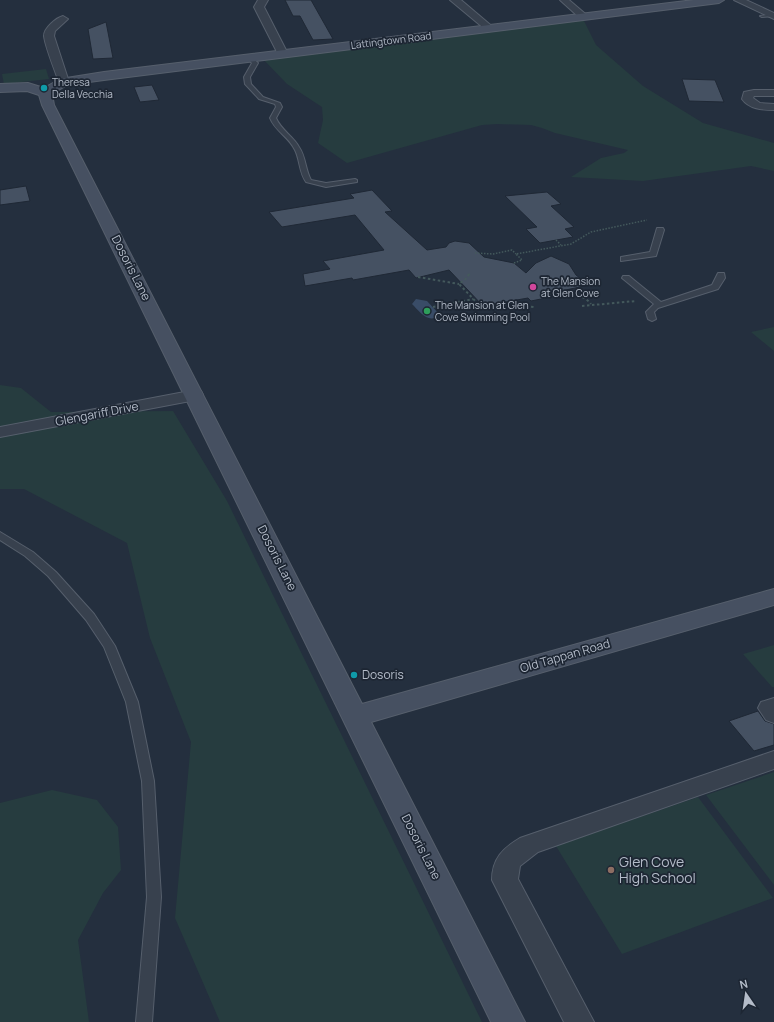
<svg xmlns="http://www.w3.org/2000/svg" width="774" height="1022" font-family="Manrope,sans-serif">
<rect width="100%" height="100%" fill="#242f3e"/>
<path fill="#263c3f" d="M582 17 596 45 643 86 703 123 774 143V171L751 166 643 181 571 177 601 158 624 153 628 150 555 133 542 128 531 125 497 124 482 125 347 163 318 143 323 120 322 107 287 84 261 57Z
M46 69 49 79 4 84 2 74Z
M774 327V351L751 332Z
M0 385 21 388 51 412 173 411 227 501 482 1022H220L175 918 191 742 150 638 127 543 24 489H0Z
M774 645V687H772L743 654Z
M774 772V885L706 795Z
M52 790 97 800 118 827 121 870 103 893 78 940 89 1022H0V803Z
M698 797 773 898 622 954 556 846Z"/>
<path fill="#394c67" d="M416 299 427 301 439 314C430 326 419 311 412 304Z"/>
<path fill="#455162" stroke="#1f2835" d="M285 0H311L333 39 313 40 300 16H293Z
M106 22 113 58 93 59 88 29Z
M682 79 715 80 724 102 689 101Z
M152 85 159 100 140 102 134 87Z
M26 186 30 201 0 205V190Z
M372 190 392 211 385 212 427 250 446 247 449 243 455 241 469 243 484 257 514 263 526 273 536 263 551 256 569 264 576 275 589 285 547 294 551 297 531 301 528 298 483 306 449 270 416 278 409 270 353 280 352 278 305 286 303 274 330 269 323 261 384 250 355 215 282 227 269 212 354 198 350 194Z
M547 192 561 204 551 206 574 227 565 229 573 237 540 243 526 229 537 227 505 196Z
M758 711 765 721 774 724V745L754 751 729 721Z"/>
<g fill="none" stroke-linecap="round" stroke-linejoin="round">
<g stroke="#565f6c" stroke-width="2">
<path id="lane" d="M772 14 774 16 762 17 760 16Z
M250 56 258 63 250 77 251 84 263 97 280 103 282 107 276 118C281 130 293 136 299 147 306 157 305 169 311 180L326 183 355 179 357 180V182L326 187 306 182C299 172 300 160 295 150 289 137 275 131 270 118L276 107 275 104 259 99 245 84 244 77 252 63 247 58Z
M657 228H663L664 230 656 256 621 261V257L650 252Z
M718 273H724L725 278 718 289 658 308 654 312 656 319 652 321 648 319 646 312 654 304 622 278 623 276H629L661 302 712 285Z
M0 532 33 552 56 572 94 614 115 646 138 702 154 781 161 897 152 1022H136L147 897 142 781 126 702 104 647 86 620 48 576 25 556 0 540Z"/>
</g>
<g stroke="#565f6c" stroke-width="2">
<path id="street" d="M258 0H268L264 7 288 54 287 56H279L278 54 254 7Z
M450 0H461L494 28 492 30H486Z
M560 0H569L589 17 587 19H581Z
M734 0H746L774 13V19Z
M63 16 68 19 55 31 54 36 69 82 64 85 59 82C55 71 45 46 44 36 44 28 56 18 63 16Z
M754 90H774V96H754L753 98 760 103 774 104V110C762 110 749 109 742 99L744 92Z
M195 390 201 391 203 395 201 399 0 437V427Z
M774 698V723L766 720 758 708 761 702Z
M774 751V769L538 852 520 866 518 879 594 1022H564L492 880C492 859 503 848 520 838Z"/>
</g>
<g stroke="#565f6c" stroke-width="2">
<path id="secondary" d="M694 0H724L719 3 104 80 67 85 52 94 54 105 362 704 774 589V605L371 722 525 1022H491L42 105 39 95 27 91 0 92V84L28 83 44 88 60 79 104 72Z"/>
</g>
<path stroke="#44595c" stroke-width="1.5" stroke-dasharray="1.5 1.5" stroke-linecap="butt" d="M556 240 561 245
M475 253 493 254 512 250 516 254
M514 263 522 260 516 254 571 244 591 232 647 220
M469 275 470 273"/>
<path stroke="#44595c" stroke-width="2" stroke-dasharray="2.5 2.5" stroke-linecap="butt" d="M469 274 467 278 459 284 482 308 509 304
M418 277 459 284
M548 295C562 292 582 292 591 304
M507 302 509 304 534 307
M582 306 636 301
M433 307 473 299"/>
<use href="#lane" fill="#38414e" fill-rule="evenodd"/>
<use href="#street" fill="#38414e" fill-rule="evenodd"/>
<use href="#secondary" fill="#465061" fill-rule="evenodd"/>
</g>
<g fill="#0f9aa8" stroke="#1d2633" stroke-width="1.5">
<circle cx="44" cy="88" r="4"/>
<circle cx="354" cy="675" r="4"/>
</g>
<circle fill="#d1479c" stroke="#1d2633" stroke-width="1.5" cx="533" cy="287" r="4"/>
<circle fill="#2e9e5b" stroke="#1d2633" stroke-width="1.5" cx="427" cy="311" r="4"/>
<circle fill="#8d6e63" stroke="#1d2633" stroke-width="1.5" cx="611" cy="870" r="4"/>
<g text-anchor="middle" stroke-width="3.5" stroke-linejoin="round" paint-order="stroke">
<g font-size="10" fill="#b4bcc9" stroke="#1d2633">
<text transform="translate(391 40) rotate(-7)" y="4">Lattingtown Road</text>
</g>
<g font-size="10" fill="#b4bcc9" stroke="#1d2633" text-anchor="start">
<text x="52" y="86">Theresa<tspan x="52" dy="12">Della Vecchia</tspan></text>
<text x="541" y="285">The Mansion<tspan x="541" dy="12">at Glen Cove</tspan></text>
<text x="435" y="309">The Mansion at Glen<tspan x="435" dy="12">Cove Swimming Pool</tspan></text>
</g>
<g font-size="12" fill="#b4bcc9" stroke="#1d2633">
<text transform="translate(131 268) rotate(63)" y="4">Dosoris Lane</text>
<text transform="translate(97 414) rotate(-11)" y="4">Glengariff Drive</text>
<text transform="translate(277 558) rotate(63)" y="4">Dosoris Lane</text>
<text transform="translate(565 656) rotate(-16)" y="4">Old Tappan Road</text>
<text transform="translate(421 847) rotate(63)" y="4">Dosoris Lane</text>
</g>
<g font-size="12" fill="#b4bcc9" stroke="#1d2633" text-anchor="start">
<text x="362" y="679">Dosoris</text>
</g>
<g font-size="14" fill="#b4bcc9" stroke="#1d2633" text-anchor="start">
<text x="619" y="867">Glen Cove<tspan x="619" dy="16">High School</tspan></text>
</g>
</g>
<g transform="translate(746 994) rotate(347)" stroke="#1d2633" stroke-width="3" paint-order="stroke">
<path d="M0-3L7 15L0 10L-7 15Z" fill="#b4bcc9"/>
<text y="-6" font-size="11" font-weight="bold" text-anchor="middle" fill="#b4bcc9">N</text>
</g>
</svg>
